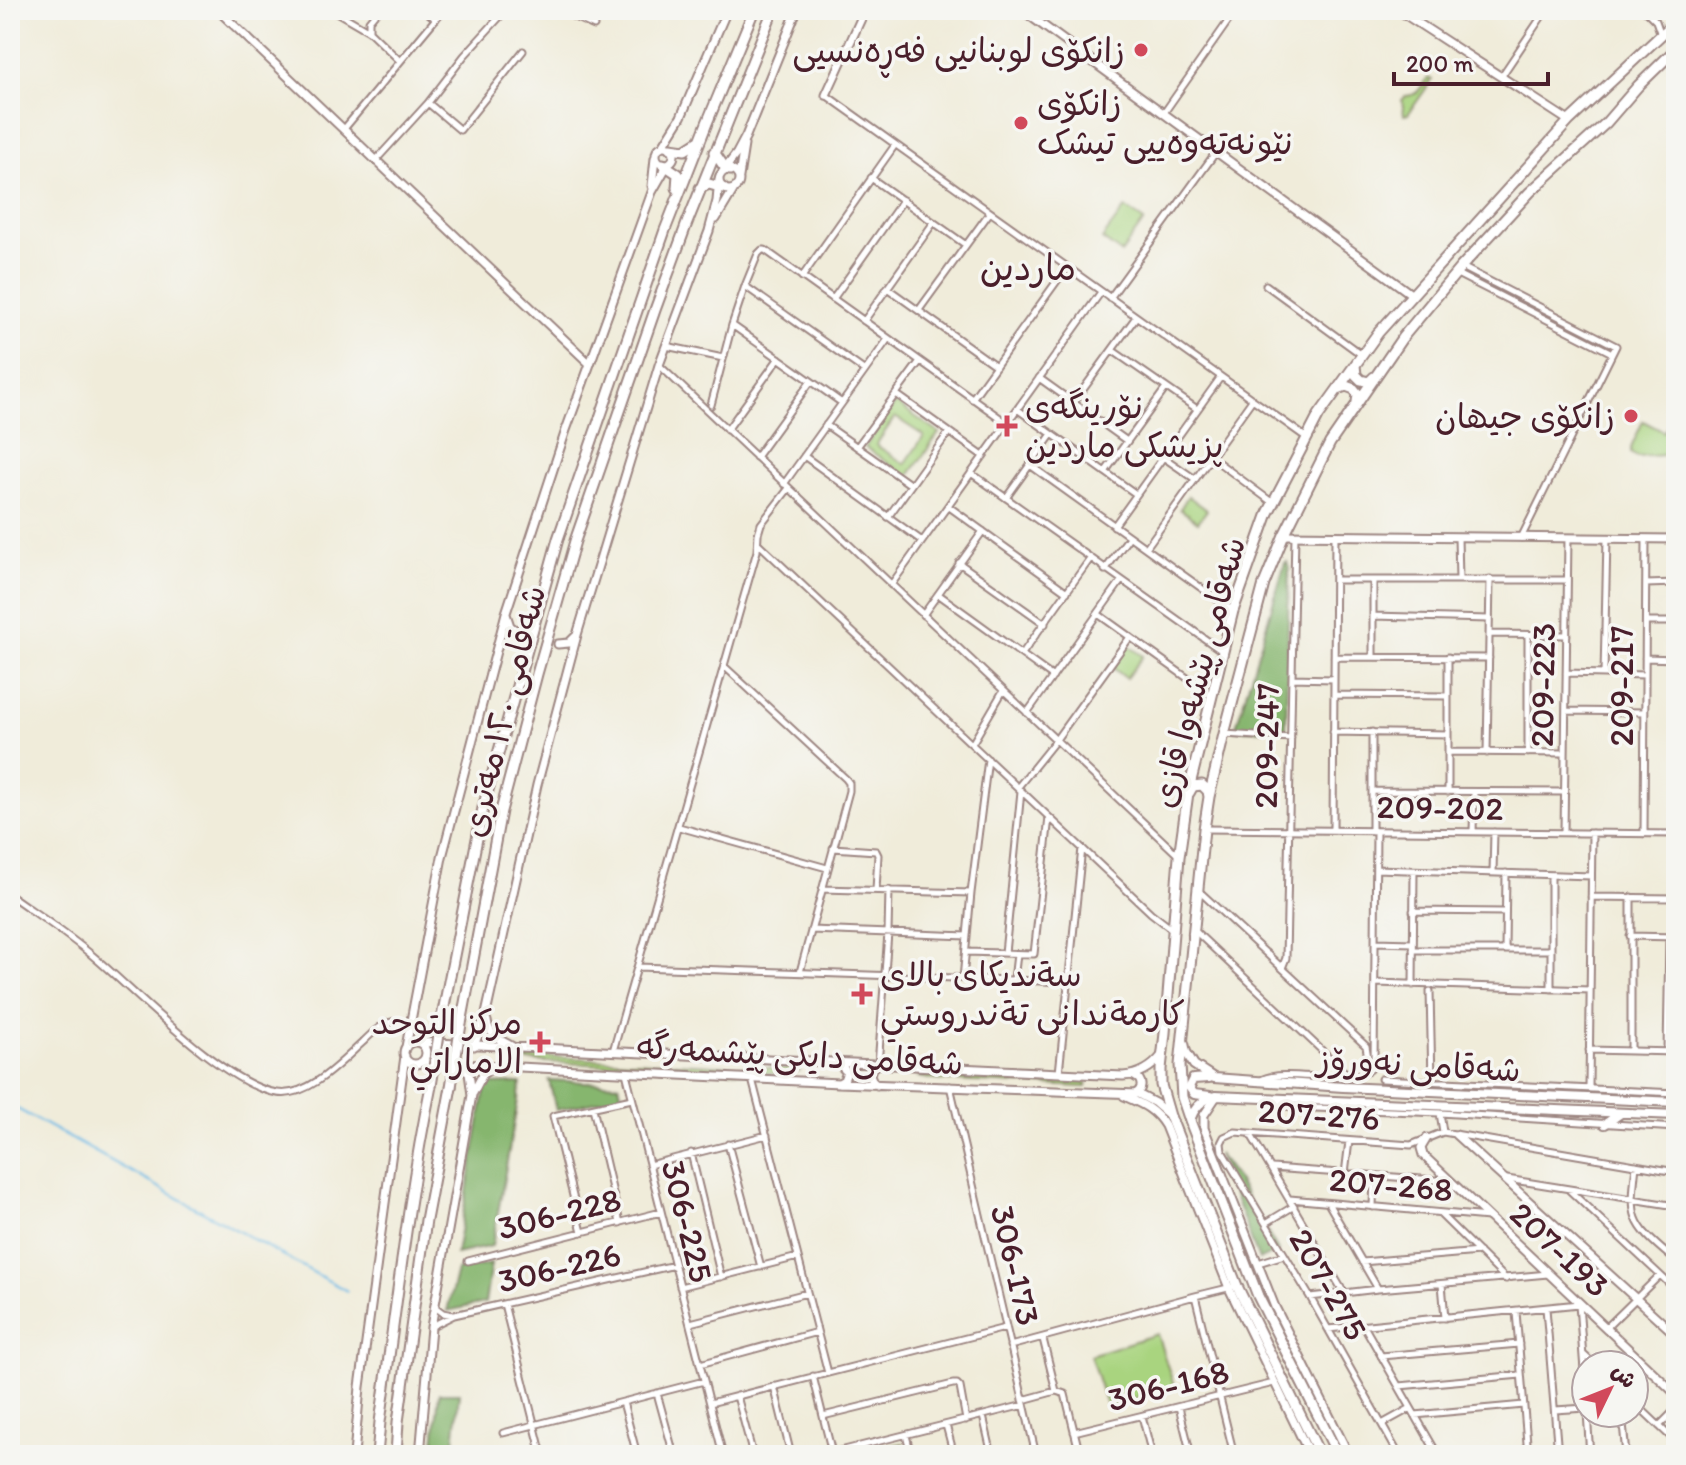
<svg xmlns="http://www.w3.org/2000/svg" width="1686" height="1465" font-family="Itim,'Playpen Sans Arabic',sans-serif">
<rect width="100%" height="100%" fill="#f6f6f2"/>
<filter id="ink" filterUnits="userSpaceOnUse"><feTurbulence type="fractalNoise" baseFrequency=".0125" numOctaves="2"/><feDisplacementMap in="SourceGraphic" scale="16" xChannelSelector="R" yChannelSelector="G"/><feConvolveMatrix kernelMatrix="1 2 1 2 8 2 1 2 1" color-interpolation-filters="sRGB"/></filter>
<filter id="wash" filterUnits="userSpaceOnUse"><feTurbulence type="fractalNoise" baseFrequency=".006" numOctaves="4" result="noise"/><feDisplacementMap in="SourceGraphic" scale="32" xChannelSelector="R" yChannelSelector="G"/><feGaussianBlur stdDeviation="1.8" result="paint"/><feColorMatrix in="noise" values="0 0 0 0 0 0 0 0 0 0 0 0 0 0 0 0 0 1.4 0 .05"/><feComposite in="paint" operator="in"/></filter>
<g filter="url(#wash)">
<rect width="100%" height="100%" fill="#f0ecda"/>
<path fill="#a9d47f" stroke="#7a7a55" stroke-width="2" fill-rule="evenodd" d="M1429 78 1432 80 1430 83 1408 114 1404 115 1402 100 1406 96C1419 96 1420 86 1429 78Z
M1125 208 1144 221 1121 253 1102 239Z
M896 403 939 433 908 477 865 447ZM895 417 924 436 905 464 876 445Z
M1676 408V454L1637 457 1631 453V448L1643 421 1664 432Z
M1188 496 1207 510 1198 522 1180 509Z
M1129 646 1143 656 1126 678 1113 668Z
M527 1056 794 1069 799 1071 788 1074 527 1061Z
M925 1074 1085 1082 1087 1084 1086 1087 935 1080 919 1077Z
M1157 1334 1174 1386 1107 1407 1090 1355Z
M903 1443 906 1455H853Z"/>
<path fill="#86b66e" stroke="#686a4c" stroke-width="2" d="M1287 562 1289 567 1286 729 1235 730 1285 563Z
M549 1080 619 1084 622 1096 556 1110Z
M521 1083 492 1246 456 1254 486 1084Z
M1218 1154 1234 1175 1278 1251 1259 1260Z
M491 1264 485 1303 447 1311 457 1270Z
M439 1393H459L453 1455H433Z"/>
<g fill="none" stroke-linecap="round" stroke-linejoin="round">
<path stroke="#6bbae6" stroke-width="2" d="M10 1105 347 1291"/>
</g>
</g>
<g filter="url(#ink)">
<g fill="none" stroke-linecap="round" stroke-linejoin="round">
<g stroke="#9d8682" stroke-width="9">
<path id="street" d="M333 10 369 31
M378 10 369 21V31L400 61
M424 10 436 19
M559 10 594 26
M1645 10 1656 21 1661 35
M1501 77 1546 10
M826 95 1307 438
M428 103 460 130 523 51
M1166 110 1236 10
M344 129 443 10
M376 160 428 103 464 56 506 10
M871 178 966 245
M1462 267 1616 346 1521 538
M1457 274 1612 353
M802 277 895 145
M1266 285 1362 355
M745 286 865 371
M887 288 996 366
M1110 298 1216 152
M833 299 903 200
M919 310 990 212
M864 321 934 222
M732 325 842 403
M666 346 723 358
M1112 350 1197 409
M659 365 1179 856
M1039 378 1127 441
M896 394 983 456
M972 399 1067 267
M1074 402 1136 317
M711 405 732 325 745 286 758 254 762 250H765L1007 423
M1017 409 1136 494
M826 425 911 485
M727 430 779 358
M857 447 920 361
M804 456 922 541
M756 457 811 381
M1163 457 1195 479
M1211 457 1273 503
M1030 465 1232 610
M1105 472 1166 388
M971 473 1222 651
M784 484 888 339
M1006 498 1052 434
M948 506 1067 592
M888 517 949 432
M1114 526 1220 378
M1458 537 1459 580
M759 544 1151 913 1173 930
M1146 548 1252 400
M959 563 1045 624
M1105 570 1129 537
M1335 580H1567
M1646 584 1676 583
M891 585 1101 292
M938 594 1053 677
M1098 614 1211 695
M923 615 983 531
M1373 616 1489 619
M1646 622H1676
M1489 634 1567 635
M1528 635V753
M1022 654 1090 559
M1334 657 1489 658
M1373 657V580
M1645 658 1676 659
M724 666 846 779 849 783V791L800 972
M1566 673 1645 675
M1604 674 1607 539
M1292 678 1334 679
M1334 695 1448 696
M1566 711 1645 712
M1027 713 1121 581
M1333 732 1448 734
M1224 734 1291 738
M972 744 1003 691
M1448 752 1565 753
M1487 753 1490 579
M1018 787 1055 741 1130 637
M1372 791 1565 792
M1448 792V657
M679 827 827 868
M1205 829 1676 834
M1333 830 1335 536
M1372 831V732
M1473 832 1474 792
M1564 833 1568 538
M1644 834 1646 539
M833 848 876 851 878 855 876 890
M1376 869 1591 876
M1493 873 1494 832
M1551 875V989
M822 889 971 893
M1198 890 1366 1046 1368 1058 1365 1073
M10 895C38 915 67 934 93 956 136 992 224 1085 277 1093 308 1098 341 1062 363 1042 371 1034 381 1024 392 1022 399 1021 404 1023 409 1027
M1591 897 1676 898
M1413 911 1505 912
M1193 929 1349 1076
M811 930 967 936
M1630 936 1676 937
M1376 942 1413 943
M1413 950H1551
M1505 950 1506 873
M966 952 1034 954 1049 817
M1005 953 1021 791
M638 967 1069 982
M1282 968 1286 958 1295 535
M963 979 971 893 988 759
M1014 980 1017 954
M1376 983 1590 990
M1413 985 1414 871
M1430 991 1432 1082
M1589 1050 1676 1052
M613 1051 757 551 758 534 761 524 789 488
M1631 1051V897
M1667 1051 1669 937
M878 1065 888 933 889 890
M626 1073 723 1455
M1059 1073 1082 848
M752 1079 828 1373
M1263 1079C1290 1067 1358 1091 1374 1065L1376 831
M1381 1079 1676 1093
M950 1086 1036 1455
M1589 1089 1592 833
M1270 1101 1290 1107 1440 1113 1676 1128
M593 1108 620 1223
M1440 1113 1443 1132
M1251 1135 1344 1293
M728 1144 761 1267
M691 1153 721 1277
M649 1165 767 1135
M1636 1165C1630 1217 1630 1223 1671 1257
M1272 1168 1449 1181
M1345 1174 1349 1141
M1507 1179 1676 1206
M1568 1189 1676 1290
M1290 1199 1488 1217
M1328 1203 1378 1289
M1373 1207 1374 1176
M1439 1213 1506 1279
M1266 1223 1294 1206
M582 1232 553 1116 632 1099
M468 1261 661 1212
M1362 1262 1479 1252
M1258 1263 1284 1255
M1442 1284 1445 1318
M680 1287 798 1257
M1195 1296 1234 1455
M1310 1297 1378 1289 1548 1274
M504 1304 542 1455
M435 1307 443 1313 453 1315
M1546 1308 1558 1455
M1516 1312 1528 1455
M690 1323 807 1293
M432 1326 454 1315 675 1265
M1364 1326 1438 1455
M1606 1328 1660 1275
M1328 1329 1579 1304 1586 1397
M1043 1339 1056 1391
M1010 1346 1195 1296 1232 1287
M1584 1355 1595 1365
M1381 1356 1519 1344
M700 1364 817 1332
M813 1376 832 1453
M774 1386 791 1455
M1399 1386 1521 1375
M657 1393 674 1455
M737 1396 753 1455
M1023 1400 1056 1391 1065 1394 1080 1455
M623 1402 637 1455
M1634 1402 1676 1442
M710 1403 1005 1328
M1179 1407 1191 1455
M1555 1410 1586 1408
M1587 1413 1590 1455
M1622 1413 1626 1455
M1415 1415 1524 1405
M823 1416 953 1384H957L960 1387 966 1420
M983 1416 992 1455
M1142 1416 1152 1455
M1382 1424 1411 1408
M946 1425 954 1455
M1659 1426 1676 1409
M1074 1432 1274 1383
M503 1433 704 1381
M906 1435 911 1455
M832 1453 1024 1405
M1281 1455 1307 1449
M1399 1455 1310 1297 1222 1151 1221 1143 1224 1137 1235 1132 1411 1145 1443 1132 1676 1172"/>
</g>
<g stroke="#9d8682" stroke-width="11">
<path id="secondary" d="M218 10 590 364
M871 10 873 13
M1022 10 1411 294
M1398 10 1569 121
M826 95 865 10
M656 155a9 9 0 1 1 18 0a9 9 0 1 1-18 0Z
M663 146 681 117 727 10
M719 180a10 10 0 1 1 20 0a10 10 0 1 1-20 0Z
M721 174 737 153 746 136 797 10
M739 177 744 145
M652 186 655 158
M716 219 734 189
M1284 535 1676 539
M506 614 510 626 521 634
M558 644 569 643 575 637
M487 1021C488 1035 501 1040 513 1047
M417 1042 1123 1076C1140 1075 1152 1068 1162 1055
M404 1053a11 11 0 1 1 22 0a11 11 0 1 1-22 0Z
M474 1046 486 1014 537 785 577 635 659 365 709 231 717 201 719 179
M406 1047 442 857 506 613 566 430 590 364 652 192 668 164
M421 1062 839 1083 1138 1094 1155 1103 1170 1116
M876 1065 872 1068 870 1075 873 1082 877 1085
M1134 1076 1139 1079C1143 1085 1141 1091 1135 1094
M839 1083 844 1080 847 1072 839 1064
M473 1093 483 1074 495 1066
M1124 1096C1142 1104 1155 1109 1165 1126L1229 1288 1310 1455
M1216 1097 1204 1115V1128L1275 1307 1349 1455
M1456 1135 1676 1335
M1427 1138 1421 1148 1423 1155 1676 1394
M354 1455 360 1387 405 1056
M420 1455 431 1327 472 1095 469 1073 461 1066"/>
</g>
<g stroke="#9d8682" stroke-width="12">
<path id="primary" d="M1184 1043 1186 1052 1194 1065 1214 1078 1343 1087 1676 1102
M1209 1078 1193 1079 1189 1087 1194 1094 1210 1096
M1190 1121C1194 1107 1202 1100 1215 1096L1676 1115
M1605 1124 1621 1113"/>
</g>
<g stroke="#9d8682" stroke-width="13">
<path id="highway" d="M671 148 685 150 699 141
M714 152 723 165 730 170
M663 164 678 174 677 188
M700 188 709 184 723 188
M1355 365 1356 375 1361 380 1369 382 1374 377
M1338 389 1346 386 1354 389 1358 394 1357 402
M1189 793 1193 786 1202 785 1208 791 1209 797
M441 1022 483 808 558 539 665 230 707 123 754 10
M461 1024 501 811 537 674 575 541 655 310 687 223 773 10
M377 1455 380 1422C396 1310 408 1197 431 1086
M396 1455 398 1422 426 1220 451 1087
M1320 1455 1237 1286 1170 1116 1161 1085V1069L1165 1033 1179 857 1188 793 1233 611 1268 513 1319 415 1378 333 1569 121 1676 21
M1338 1455 1258 1296 1190 1121 1182 1097 1180 1065 1204 829 1209 797 1224 734 1264 584 1284 535 1330 443 1402 338 1461 267 1530 192 1606 123 1638 86 1676 49"/>
</g>
<use href="#street" stroke="#fff" stroke-width="5"/>
<use href="#secondary" stroke="#fff" stroke-width="7"/>
<use href="#primary" stroke="#fff" stroke-width="8"/>
<use href="#highway" stroke="#fff" stroke-width="9"/>
<g stroke="#9d8682" stroke-width="13" stroke-linecap="butt">
<path id="highway-bridge" d="M431 1086 441 1022
M451 1087 461 1024"/>
</g>
<use href="#highway-bridge" stroke="#fff" stroke-width="9"/>
</g>
</g>
<g fill="#d1495b" stroke="#f6f6f2" stroke-width="3">
<circle cx="1141" cy="50" r="8"/>
<circle cx="1021" cy="123" r="8"/>
<circle cx="1631" cy="416" r="8"/>
<path d="M1003 414h8v8h8v8h-8v8h-8v-8h-8v-8h8z"/>
<path d="M858 982h8v8h8v8h-8v8h-8v-8h-8v-8h8z"/>
<path d="M536 1030h8v8h8v8h-8v8h-8v-8h-8v-8h8z"/>
</g>
<g text-anchor="middle" stroke-width="7" stroke-linejoin="round" paint-order="stroke">
<g font-size="34" fill="#4a1f2b" stroke="#f6f6f2" text-anchor="end">
<text x="1125" y="62">زانکۆی لوبنانیی فەڕەنسیی</text>
<text x="1037" y="115" text-anchor="start">زانکۆی<tspan x="1037" dy="39">نێونەتەوەییی تیشک</tspan></text>
<text x="1025" y="418" text-anchor="start">نۆرینگەی<tspan x="1025" dy="39">پزیشکی ماردین</tspan></text>
<text x="1615" y="428">زانکۆی جیھان</text>
<text x="880" y="986" text-anchor="start">سةنديكاى بالاى<tspan x="880" dy="39">كارمةندانى تةندروستي</tspan></text>
<text x="522" y="1034">مركز التوحد<tspan x="522" dy="39">الاماراتي</tspan></text>
</g>
<g font-size="34" fill="#4a1f2b" stroke="#f6f6f2">
<text transform="translate(1198 672) rotate(-75)" y="12">شەقامی پێشەوا قازی</text>
<text transform="translate(1542 685) rotate(-89)" y="12">209-223</text>
<text transform="translate(1621 686) rotate(-90)" y="12">209-217</text>
<text transform="translate(503 711) rotate(-76)" y="12">شەقامی ١٢٠ مەتری</text>
<text transform="translate(1266 746) rotate(-89)" y="12">209-247</text>
<text transform="translate(1440 807) rotate(1)" y="12">209-202</text>
<text transform="translate(800 1054) rotate(3)" y="12">شەقامی دایکی پێشمەرگە</text>
<text transform="translate(1419 1064) rotate(3)" y="12">شەقامی نەورۆز</text>
<text transform="translate(1319 1114) rotate(4)" y="12">207-276</text>
<text transform="translate(1391 1184) rotate(5)" y="12">207-268</text>
<text transform="translate(559 1213) rotate(-14)" y="12">306-228</text>
<text transform="translate(688 1221) rotate(76)" y="12">306-225</text>
<text transform="translate(1560 1249) rotate(43)" y="12">207-193</text>
<text transform="translate(1016 1265) rotate(77)" y="12">306-173</text>
<text transform="translate(559 1267) rotate(-13)" y="12">306-226</text>
<text transform="translate(1329 1284) rotate(60)" y="12">207-275</text>
<text transform="translate(1168 1385) rotate(-14)" y="12">306-168</text>
</g>
<g font-size="36" fill="#4a1f2b" stroke="#f6f6f2">
<text x="1028" y="280">ماردین</text>
</g>
</g>
<rect width="1686" height="1465" fill="none" stroke="#f6f6f2" stroke-width="40"/>
<g transform="translate(1610 1389) rotate(47)"><circle r="38" fill="#f6f6f2" stroke="#b1a0a2" stroke-width="2"/>
<path d="M0-6L14 30L0 20L-14 30Z" fill="#d1495b"/>
<text y="-12" font-size="22" font-weight="bold" text-anchor="middle" fill="#4a1f2b">ش</text>
</g>
<path d="M1394 72v12h154v-12" fill="none" stroke="#4a1f2b" stroke-width="4"/>
<text x="1406" y="72" font-size="24" fill="#4a1f2b" stroke="#f6f6f2" stroke-width="6" paint-order="stroke">200 m</text>
</svg>
